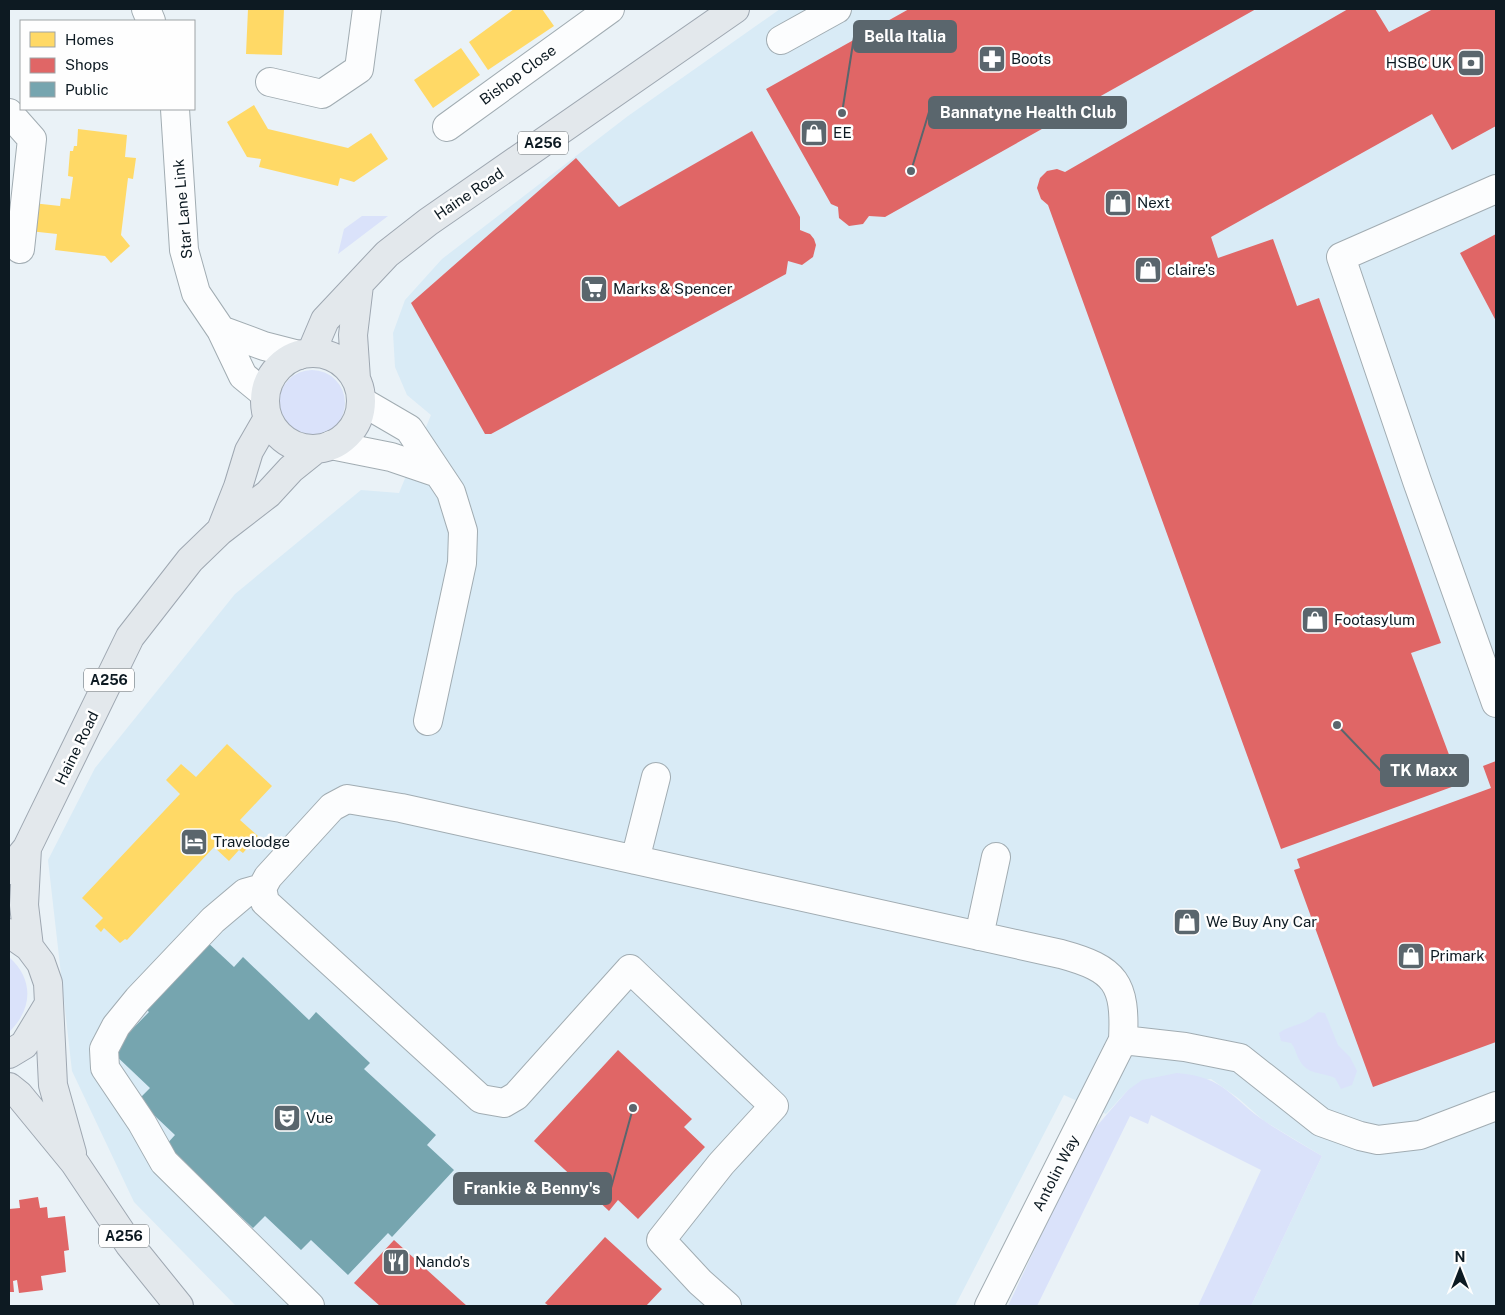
<svg xmlns="http://www.w3.org/2000/svg" width="1505" height="1315" font-family="'Public Sans',sans-serif">
<rect width="100%" height="100%" fill="#eaf2f7"/>
<path fill="#d9ebf6" d="M780 9H1496V1306H1251L1322 1156 1264 1121 1238 1098 1211 1079 1128 1090 1106 1114 1064 1095 955 1306H236L134 1202 72 1071 48 860 95 768 235 594 361 490 399 493 431 415 407 395 395 367 393 333 405 300 442 259 628 116Z"/>
<path fill="#dae2fa" d="M362 216H388L338 254 344 229Z
M279 403a33 33 0 1 1 66 0a33 33 0 1 1-66 0Z
M9 957C34 979 33 1009 9 1032Z
M1318 1012 1325 1013 1338 1045 1350 1057 1357 1071 1352 1085 1341 1089 1335 1078C1322 1072 1308 1075 1300 1061 1296 1055 1296 1049 1291 1043L1281 1041 1279 1033C1293 1023 1303 1027 1318 1012Z
M1177 1073C1226 1077 1230 1098 1266 1122 1284 1134 1304 1145 1322 1156L1251 1306H1198L1261 1170 1151 1115 1148 1124 1130 1116 1037 1306H1008L1069 1176 1096 1127 1128 1090 1142 1080Z"/>
<path fill="#ffd966" d="M248 9H284L282 55 246 54Z
M514 9H542L554 26 488 70 469 42Z
M461 48 480 75 433 108 414 80Z
M254 105 268 129 348 148 371 133 388 159 354 182 340 178 338 186 259 167 261 159 247 157 227 122Z
M78 129 127 135 125 157 136 158 133 179 128 178 121 235 130 246 111 263 105 256 55 250 57 234 11 229 14 201 60 206 61 198 70 199 73 177 68 176 70 151H73L74 146H77Z
M227 744 272 786 240 820 258 836 243 853 239 850 229 861 214 847 127 940 125 939 120 943 104 928 101 932 95 926 103 918 82 898 180 794 166 780 181 764 196 777Z"/>
<path fill="#e06666" d="M909 9H1256L885 217 869 216 863 224 849 226 839 218 838 207 831 204 766 89Z
M1348 9H1375L1389 32 1433 9H1496V126L1452 150 1432 114 1211 237 1218 258 1273 239 1297 306 1319 298 1441 643 1411 653 1460 784 1281 849 1048 205 1041 199 1037 188 1040 178 1047 171 1057 169 1065 172Z
M752 131 800 217V230L810 234 814 239 816 245 813 257 802 265 788 261 786 274 491 434H485L411 303 576 158 619 207Z
M1496 234V321L1460 253Z
M1496 761V1042L1373 1087 1294 870 1300 868 1297 859 1491 788 1483 766Z
M1178 914 1198 917 1196 930 1176 927Z
M618 1050 692 1119 684 1127 705 1147 638 1219 618 1200 609 1211 534 1141Z
M38 1197 40 1208 47 1207 48 1218 65 1216 69 1250 64 1251 66 1272 41 1276 43 1290 19 1293 17 1280 13 1281 14 1292H9V1209L20 1208 19 1200Z
M605 1237 662 1289 646 1306H549L545 1303Z
M394 1240 458 1298 467 1306H380L354 1283Z"/>
<path fill="#76a5af" d="M205 940 234 967 243 957 309 1020 316 1012 370 1063 364 1069 436 1135 427 1145 454 1170 392 1237 388 1233 348 1275 311 1240 301 1250 265 1216 253 1228 165 1146 175 1135 138 1100 150 1088 111 1051 149 1012 142 1005Z"/>
<g fill="none" stroke-linecap="round" stroke-linejoin="round">
<g stroke="#a1acb2" stroke-width="30">
<path id="minor" d="M146 9 151 21
M781 40 837 9
M270 82 322 94 359 69 367 9
M175 109 184 250 196 293 221 330 243 376 265 394
M9 113 32 139 20 249
M447 127 610 9
M1496 189 1341 257 1417 481 1496 703
M221 330 264 346 299 355
M361 401 409 429 451 492 463 531 462 563 428 721
M331 445 391 457 438 473
M635 860 656 777
M262 888 245 893 213 920 138 999 116 1026 104 1049 105 1068 142 1123 164 1162 310 1306
M979 936 996 857
M1123 1040 1185 1047 1240 1058 1321 1122 1360 1136 1378 1140 1420 1135 1496 1106
M727 1306 700 1282 661 1240 721 1164 774 1106 630 969 516 1096 504 1103 481 1099 265 902 262 888 268 877 332 807 347 799 401 808 1061 954C1116 969 1126 983 1123 1040L989 1306"/>
</g>
<g stroke="#9ea7b1" stroke-width="30">
<path id="major" d="M311 353 325 320 387 254 428 222 735 9
M265 401a48 48 0 1 1 96 0a48 48 0 1 1-96 0Z
M356 379 353 335 359 285
M221 530 238 487 249 451 268 418
M27 848 24 905 29 947
M9 870 27 848 130 637 190 560 220 531 268 494 291 469 316 449
M9 933 29 947 41 963 48 983 53 1085 72 1153
M9 1054 24 1045 47 1007
M9 1087 19 1095 74 1162 129 1244 179 1306"/>
</g>
<use href="#minor" stroke="#fcfdfe" stroke-width="28"/>
<use href="#major" stroke="#e3e8ec" stroke-width="28"/>
</g>
<defs>
<g id="pharmacy-square" transform="scale(1.4375)"><rect x="-9" y="-9" width="18" height="18" rx="4" fill="#5a666d" stroke="#fefefe"/><path d="M-2-6h4v4h4v4h-4v4h-4v-4h-4v-4h4Z" fill="#fff"/></g>
<g id="bank-square" transform="scale(1.4375)"><rect x="-9" y="-9" width="18" height="18" rx="4" fill="#5a666d" stroke="#fefefe"/><path d="M-6-4H6V4H-6ZM0-2.3a2.3 2.3 0 1 0 0 4.6a2.3 2.3 0 1 0 0-4.6Z" fill="#fff"/></g>
<g id="shop-square" transform="scale(1.4375)"><rect x="-9" y="-9" width="18" height="18" rx="4" fill="#5a666d" stroke="#fefefe"/><path d="M-5-2.5h2.3a2.7 3.5 0 0 1 5.4 0H5L5.5 6h-11ZM-1.5-2.5h3a1.5 2.3 0 0 0-3 0Z" fill="#fff"/></g>
<g id="supermarket-square" transform="scale(1.4375)"><rect x="-9" y="-9" width="18" height="18" rx="4" fill="#5a666d" stroke="#fefefe"/><path d="M-6-5.5h2.5l.6 2H6L4.5 2H-2.5L-4.4-4H-6ZM-1.5 3.2a1.3 1.3 0 1 0 .1 0ZM3 3.2a1.3 1.3 0 1 0 .1 0Z" fill="#fff"/></g>
<g id="hotel-square" transform="scale(1.4375)"><rect x="-9" y="-9" width="18" height="18" rx="4" fill="#5a666d" stroke="#fefefe"/><path d="M-6-4.5h1.5V1H6V5H4.5V3h-9V5H-6ZM-4 0a1.8 1.8 0 1 1 3.6 0ZM.5 0V-2.5h3Q6-2.5 6 0Z" fill="#fff"/></g>
<g id="theatre-square" transform="scale(1.4375)"><rect x="-9" y="-9" width="18" height="18" rx="4" fill="#5a666d" stroke="#fefefe"/><path d="M-5-5.5Q0-4 5-5.5V0Q5 5 0 6Q-5 5-5 0ZM-3.3-2.5H-1v1.5H-3.3ZM1-2.5H3.3v1.5H1ZM-2.8 1Q0 5.5 2.8 1Z" fill="#fff"/></g>
<g id="restaurant-square" transform="scale(1.4375)"><rect x="-9" y="-9" width="18" height="18" rx="4" fill="#5a666d" stroke="#fefefe"/><path d="M-5-6h1v4h1v-4h1v4h1v-4h1v5L-1.5 .5V6h-2V.5L-5-1ZM5-6V6H3V1.5H1.5Q1.5-4 5-6Z" fill="#fff"/></g>
</defs>
<g fill-rule="evenodd">
<use href="#pharmacy-square" x="992" y="59"/>
<use href="#bank-square" x="1471" y="63"/>
<use href="#shop-square" x="814" y="133"/>
<use href="#shop-square" x="1118" y="203"/>
<use href="#shop-square" x="1148" y="270"/>
<use href="#supermarket-square" x="594" y="289"/>
<use href="#shop-square" x="1315" y="620"/>
<use href="#hotel-square" x="194" y="842"/>
<use href="#shop-square" x="1187" y="922"/>
<use href="#shop-square" x="1411" y="956"/>
<use href="#theatre-square" x="287" y="1118"/>
<use href="#restaurant-square" x="396" y="1262"/>
</g>
<g text-anchor="middle" stroke-width="5" stroke-linejoin="round" paint-order="stroke">
<g fill="#fefefe" stroke="#555e64" stroke-width="1">
<rect x="518" y="131.5" width="50" height="23" rx="4"/>
<rect x="84" y="668.5" width="50" height="23" rx="4"/>
<rect x="99" y="1224.5" width="50" height="23" rx="4"/>
</g>
<g font-size="14" font-weight="bold" fill="#0d1a22">
<text x="543" y="148">A256</text>
<text x="109" y="685">A256</text>
<text x="124" y="1241">A256</text>
</g>
<g font-size="15" fill="#0d1a22" stroke="#fefefe" text-anchor="start">
<text x="1011" y="64">Boots</text>
<text x="1452" y="68" text-anchor="end">HSBC UK</text>
<text x="833" y="138">EE</text>
<text x="1137" y="208">Next</text>
<text x="1167" y="275">claire's</text>
<text x="613" y="294">Marks &amp; Spencer</text>
<text x="1334" y="625">Footasylum</text>
<text x="213" y="847">Travelodge</text>
<text x="1206" y="927">We Buy Any Car</text>
<text x="1430" y="961">Primark</text>
<text x="306" y="1123">Vue</text>
<text x="415" y="1267">Nando's</text>
</g>
<g font-size="15" fill="#0d1a22" stroke="#fefefe">
<text transform="translate(518 75) rotate(-36)" y="5">Bishop Close</text>
<text transform="translate(469 194) rotate(-34)" y="5">Haine Road</text>
<text transform="translate(183 209) rotate(-95)" y="5">Star Lane Link</text>
<text transform="translate(77 748) rotate(-64)" y="5">Haine Road</text>
<text transform="translate(1056 1173) rotate(-63)" y="5">Antolin Way</text>
</g>
</g>
<path fill="none" stroke="#5a666d" stroke-width="2" d="M842 113L854 37M911 171L929 112M1337 725L1381 771M633 1108L611 1188"/>
<g fill="#5a666d" stroke="#fefefe" stroke-width="2">
<circle cx="842" cy="113" r="5"/>
<circle cx="911" cy="171" r="5"/>
<circle cx="1337" cy="725" r="5"/>
<circle cx="633" cy="1108" r="5"/>
</g>
<g fill="#5a666d" stroke="#5a666d" stroke-width="2">
<rect x="854" y="21" width="102" height="31" rx="5"/>
<rect x="929" y="97" width="197" height="31" rx="5"/>
<rect x="1381" y="755" width="87" height="31" rx="5"/>
<rect x="454" y="1173" width="157" height="31" rx="5"/>
</g>
<g font-size="16" text-anchor="middle" font-weight="bold" fill="#fff">
<text x="905" y="42">Bella Italia</text>
<text x="1028" y="118">Bannatyne Health Club</text>
<text x="1424" y="776">TK Maxx</text>
<text x="532" y="1194">Frankie &amp; Benny's</text>
</g>
<rect width="1505" height="1315" fill="none" stroke="#0d1a22" stroke-width="20"/>
<rect x="20" y="20" width="175" height="90" fill="#fefefe" stroke="#9ea3a6"/>
<rect x="30" y="32" width="25" height="15" fill="#ffd966" stroke="#9ea3a6"/>
<text x="65" y="45" font-size="15" fill="#0d1a22">Homes</text>
<rect x="30" y="58" width="25" height="15" fill="#e06666" stroke="#9ea3a6"/>
<text x="65" y="70" font-size="15" fill="#0d1a22">Shops</text>
<rect x="30" y="82" width="25" height="15" fill="#76a5af" stroke="#9ea3a6"/>
<text x="65" y="95" font-size="15" fill="#0d1a22">Public</text>
<g transform="translate(1460 1270)" stroke="#fefefe" stroke-width="4" paint-order="stroke">
<path d="M0-4L9 19L0 12L-9 19Z" fill="#0d1a22"/>
<text y="-8" font-size="14" font-weight="bold" text-anchor="middle" fill="#0d1a22">N</text>
</g>
</svg>
